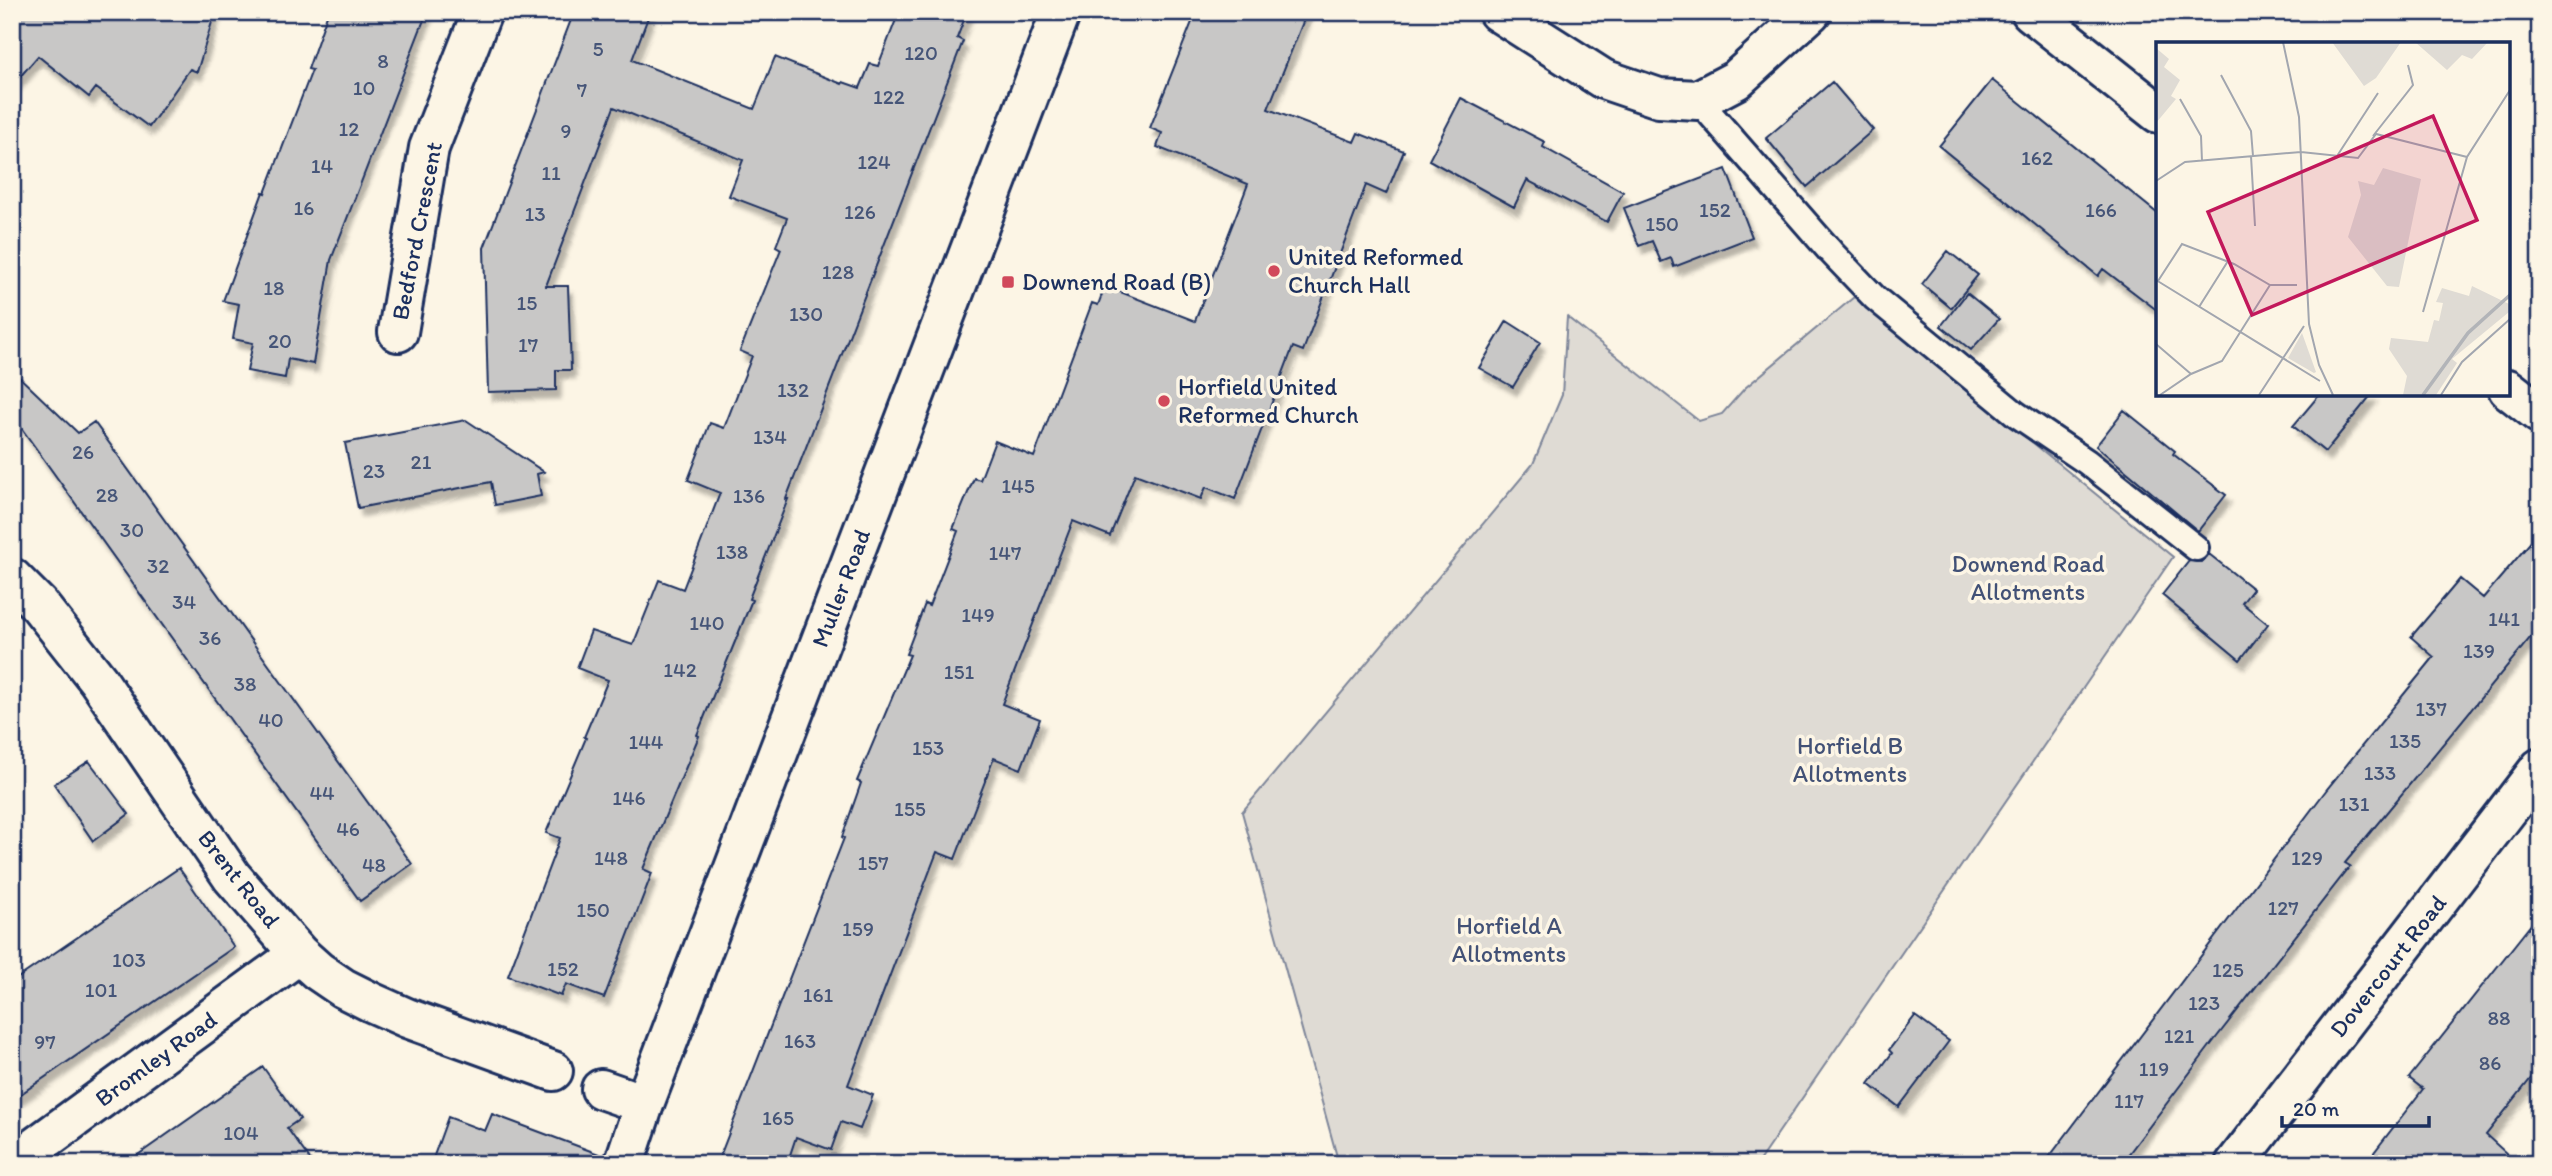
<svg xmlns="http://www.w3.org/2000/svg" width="2552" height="1176" font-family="Itim,sans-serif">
<defs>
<filter id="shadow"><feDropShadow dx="4.5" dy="8" stdDeviation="2" flood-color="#0004"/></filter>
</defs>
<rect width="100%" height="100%" fill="#fcf5e5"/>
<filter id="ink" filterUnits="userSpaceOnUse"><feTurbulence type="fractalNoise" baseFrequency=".0143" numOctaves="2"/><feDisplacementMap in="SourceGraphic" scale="14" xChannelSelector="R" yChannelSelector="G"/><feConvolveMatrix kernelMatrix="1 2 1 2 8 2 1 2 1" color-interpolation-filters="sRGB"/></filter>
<g filter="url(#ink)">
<path fill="#dfdbd4" stroke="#7d8599" stroke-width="2" d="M1854 297 2173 557 1757 1164H1339L1242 812 1533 464 1562 395 1567 317 1699 421 1722 414 1745 388Z"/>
<path fill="#c8c7c6" stroke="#1b2f5e" stroke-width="2" filter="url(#shadow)" d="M12 12H215L197 72 190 69 149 127 96 88 89 97 38 56 12 86Z
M328 12H427L331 260 313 364 288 359 285 378 247 371 253 343 233 339 239 304 223 301 263 192 265 193 312 70 308 69Z
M574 12H650L632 60 754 109 775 57 842 84 843 82 860 88 870 64 878 66 899 12H967L957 38 963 41 786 499H788L749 599 752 600 697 735 699 736 643 869 652 873 604 998 566 984 561 996 508 976 560 838 546 833 586 738 584 737 608 680 577 668 591 631 633 645 659 580 683 589 720 493 688 480 710 423 724 428 752 356 740 351 781 249 776 246 787 218 729 196 743 160 614 107 546 286H568L571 370H556V390L488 392 484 248Z
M1196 12H1307L1268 109 1354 142 1358 133 1404 151 1386 194 1366 185 1303 351 1293 347 1235 499 1206 487 1201 499 1135 474 1110 536 1073 521 1002 704 1040 719 1021 769 994 758 955 859 937 852 848 1085 873 1095 860 1129 841 1122 831 1150 796 1137 787 1164H717L844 838 842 837 861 783 857 781 910 655 906 654 925 604 929 606 958 531 953 529 974 478 980 480 995 441 1034 457 1092 303 1098 305 1105 286 1195 321 1248 184 1157 147 1162 133 1150 128Z
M1992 80 2158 214V311L2103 269 2098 276 1939 146Z
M1832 82 1873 130 1807 187 1766 138Z
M1461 98 1545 142 1543 147 1623 192 1607 222 1527 180 1514 207 1429 160Z
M1726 169 1752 237 1674 267 1671 258 1661 262 1652 241 1639 246 1624 208Z
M1948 251 1978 275 1951 308 1922 284Z
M1967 293 1999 319 1971 350 1941 326Z
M1507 321 1540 342 1513 387 1479 368Z
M12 370 78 433 94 422 412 864 360 901 12 415Z
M2320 394H2372L2325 452 2293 426Z
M2124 410 2175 451 2173 454 2226 495 2198 531 2096 446Z
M466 420 544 472 537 474 541 496 495 505 491 482 358 508 345 443Z
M2540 531V626L2345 863 2350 866 2216 1038 2121 1164H2044L2327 789 2434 657 2411 637 2460 579 2483 598Z
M2209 554 2253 589 2242 603 2268 624 2240 660 2162 595 2189 561 2201 562Z
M89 761 129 814 93 841 54 784Z
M179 868 234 947 12 1100V982Z
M2540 913V1067L2486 1135 2518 1164H2365L2423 1089 2409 1078Z
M1915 1016 1949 1041 1899 1107 1869 1084 1892 1053 1889 1050Z
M263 1067 300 1119 287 1128 313 1164H125Z
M492 1114 604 1156 603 1164H431L448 1117 485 1131Z"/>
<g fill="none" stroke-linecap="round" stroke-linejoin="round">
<g stroke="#1b2f5e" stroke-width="30">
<path id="lane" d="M1698 100 1831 252 1875 298 2016 414 2087 462 2196 548"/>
</g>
<g stroke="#1b2f5e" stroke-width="44">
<path id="street" d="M1498 12 1603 79 1659 98 1698 100 1736 80 1811 12
M2031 12 2158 113
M398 332 429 148 482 12
M2508 389 2540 414
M12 578 39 605 98 680 232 877 299 954 318 971 343 988 371 1002 407 1018 553 1071
M601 1089 644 1104
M12 1164 299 954
M2235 1164 2540 768"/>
</g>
<g stroke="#1b2f5e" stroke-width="44">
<path id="secondary" d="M624 1164 644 1104 1061 12"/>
</g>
<use href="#lane" stroke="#fcf5e5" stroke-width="24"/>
<use href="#street" stroke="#fcf5e5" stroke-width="38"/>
<use href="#secondary" stroke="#fcf5e5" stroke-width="38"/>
</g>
</g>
<g fill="#d1495b" stroke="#fcf5e5" stroke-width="2.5">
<circle cx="1274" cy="271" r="7"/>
<rect x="1001" y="275" width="14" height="14" rx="3.5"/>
<circle cx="1164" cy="401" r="7"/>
</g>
<g text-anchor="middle" stroke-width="7" stroke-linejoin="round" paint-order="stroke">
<g font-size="21" fill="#465578">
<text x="598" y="56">5</text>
<text x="921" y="60">120</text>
<text x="383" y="68">8</text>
<text x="364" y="95">10</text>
<text x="582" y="97">7</text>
<text x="889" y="104">122</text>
<text x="349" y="136">12</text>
<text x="566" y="138">9</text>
<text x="2037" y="165">162</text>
<text x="874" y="169">124</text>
<text x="322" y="173">14</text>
<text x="551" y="180">11</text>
<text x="304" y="215">16</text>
<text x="1715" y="217">152</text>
<text x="2101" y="217">166</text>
<text x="860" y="219">126</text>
<text x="535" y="221">13</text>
<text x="1662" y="231">150</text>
<text x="838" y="279">128</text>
<text x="274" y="295">18</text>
<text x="527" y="310">15</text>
<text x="806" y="321">130</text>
<text x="280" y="348">20</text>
<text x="528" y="352">17</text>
<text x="793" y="397">132</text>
<text x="770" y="444">134</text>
<text x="83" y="459">26</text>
<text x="421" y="469">21</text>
<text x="374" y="478">23</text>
<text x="1018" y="493">145</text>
<text x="107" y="502">28</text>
<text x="749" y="503">136</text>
<text x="132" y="537">30</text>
<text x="732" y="559">138</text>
<text x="1005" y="560">147</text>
<text x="158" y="573">32</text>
<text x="184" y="609">34</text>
<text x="978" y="622">149</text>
<text x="2504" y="626">141</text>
<text x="707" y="630">140</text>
<text x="210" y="645">36</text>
<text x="2479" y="658">139</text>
<text x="680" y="677">142</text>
<text x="959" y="679">151</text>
<text x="245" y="691">38</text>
<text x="2431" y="716">137</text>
<text x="271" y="727">40</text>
<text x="2405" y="748">135</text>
<text x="646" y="749">144</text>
<text x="928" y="755">153</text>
<text x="2380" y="780">133</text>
<text x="322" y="800">44</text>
<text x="629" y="805">146</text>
<text x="2354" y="811">131</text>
<text x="910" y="816">155</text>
<text x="348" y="836">46</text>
<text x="611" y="865">148</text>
<text x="2307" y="865">129</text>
<text x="873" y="870">157</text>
<text x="374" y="872">48</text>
<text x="2283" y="915">127</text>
<text x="593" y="917">150</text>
<text x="858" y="936">159</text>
<text x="129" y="967">103</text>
<text x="563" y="976">152</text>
<text x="2228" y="977">125</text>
<text x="101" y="997">101</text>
<text x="818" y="1002">161</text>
<text x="2204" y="1010">123</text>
<text x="2499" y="1025">88</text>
<text x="2179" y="1043">121</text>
<text x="800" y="1048">163</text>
<text x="45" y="1049">97</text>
<text x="2490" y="1070">86</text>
<text x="2154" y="1076">119</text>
<text x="2129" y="1108">117</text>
<text x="778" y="1125">165</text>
<text x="241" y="1140">104</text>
</g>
<g font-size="24" fill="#1b2f5e" stroke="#fcf5e5">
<text transform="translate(417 231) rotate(-79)" y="8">Bedford Crescent</text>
<text transform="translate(841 588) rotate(-69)" y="8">Muller Road</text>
<text transform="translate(239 879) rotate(52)" y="8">Brent Road</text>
<text transform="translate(2388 966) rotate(-52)" y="8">Dovercourt Road</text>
<text transform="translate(156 1059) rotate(-36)" y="8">Bromley Road</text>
</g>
<g font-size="24" fill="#1b2f5e" stroke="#fcf5e5" text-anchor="start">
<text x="1288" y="265">United Reformed<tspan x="1288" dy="28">Church Hall</tspan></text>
<text x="1022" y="290">Downend Road (B)</text>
<text x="1178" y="395">Horfield United<tspan x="1178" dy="28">Reformed Church</tspan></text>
</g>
<g font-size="24" fill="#425176" stroke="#fcf5e5">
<text x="2028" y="572">Downend Road<tspan x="2028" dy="28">Allotments</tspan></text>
<text x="1850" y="754">Horfield B<tspan x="1850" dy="28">Allotments</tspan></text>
<text x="1509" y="934">Horfield A<tspan x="1509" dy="28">Allotments</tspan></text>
</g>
</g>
<g transform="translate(2156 42)">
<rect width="354" height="354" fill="#fcf5e5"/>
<path d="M176 0H245L220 36 208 44ZM259 0H332L316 17 306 13 291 28ZM0 6 13 17 8 25 24 38 15 54 20 57 0 81ZM227 126 265 137 243 245 231 244 192 195 205 153 202 139 218 143ZM316 244 353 262V270L296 317 301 321 280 353H247L251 334 233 307 235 296 272 300 278 278 283 279 287 261 280 260 286 246 313 254ZM146 291 160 330 158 331 132 316Z" fill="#dfdbd4"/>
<path fill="none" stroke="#b2b4b8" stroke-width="3.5" d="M267 353 312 291 354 253"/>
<path fill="none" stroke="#a2a6af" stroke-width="2" d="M127 0 143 75 153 282 163 323 177 353M65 33 95 89 97 114M24 57 45 94 46 119M217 94 257 43 252 23M95 114 99 184M181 114 222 51M0 139 29 120 145 110 202 116 220 92 311 115M0 238 164 339M2 239 26 202 78 222 114 243H141M43 265 72 219M267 270 311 115 354 48M0 302 35 332M4 353 35 332 66 319 114 243M103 353 148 284M285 353 306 320 354 277"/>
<path fill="#c2185b" fill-opacity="0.15" stroke="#c2185b" stroke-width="3.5" d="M277 74 321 178 96 273 52 170Z"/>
<rect width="354" height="354" fill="none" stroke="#1b2f5e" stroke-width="3.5"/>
</g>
<rect width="2552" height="1176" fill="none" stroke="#fcf5e5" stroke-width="42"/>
<rect x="21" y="21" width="2510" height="1134" fill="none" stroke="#1b2f5e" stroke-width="2.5" filter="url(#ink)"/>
<path d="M2282 1116v10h147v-10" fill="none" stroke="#1b2f5e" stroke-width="3.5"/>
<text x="2293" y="1116" font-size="21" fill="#1b2f5e" stroke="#fcf5e5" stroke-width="5" paint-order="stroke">20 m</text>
</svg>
